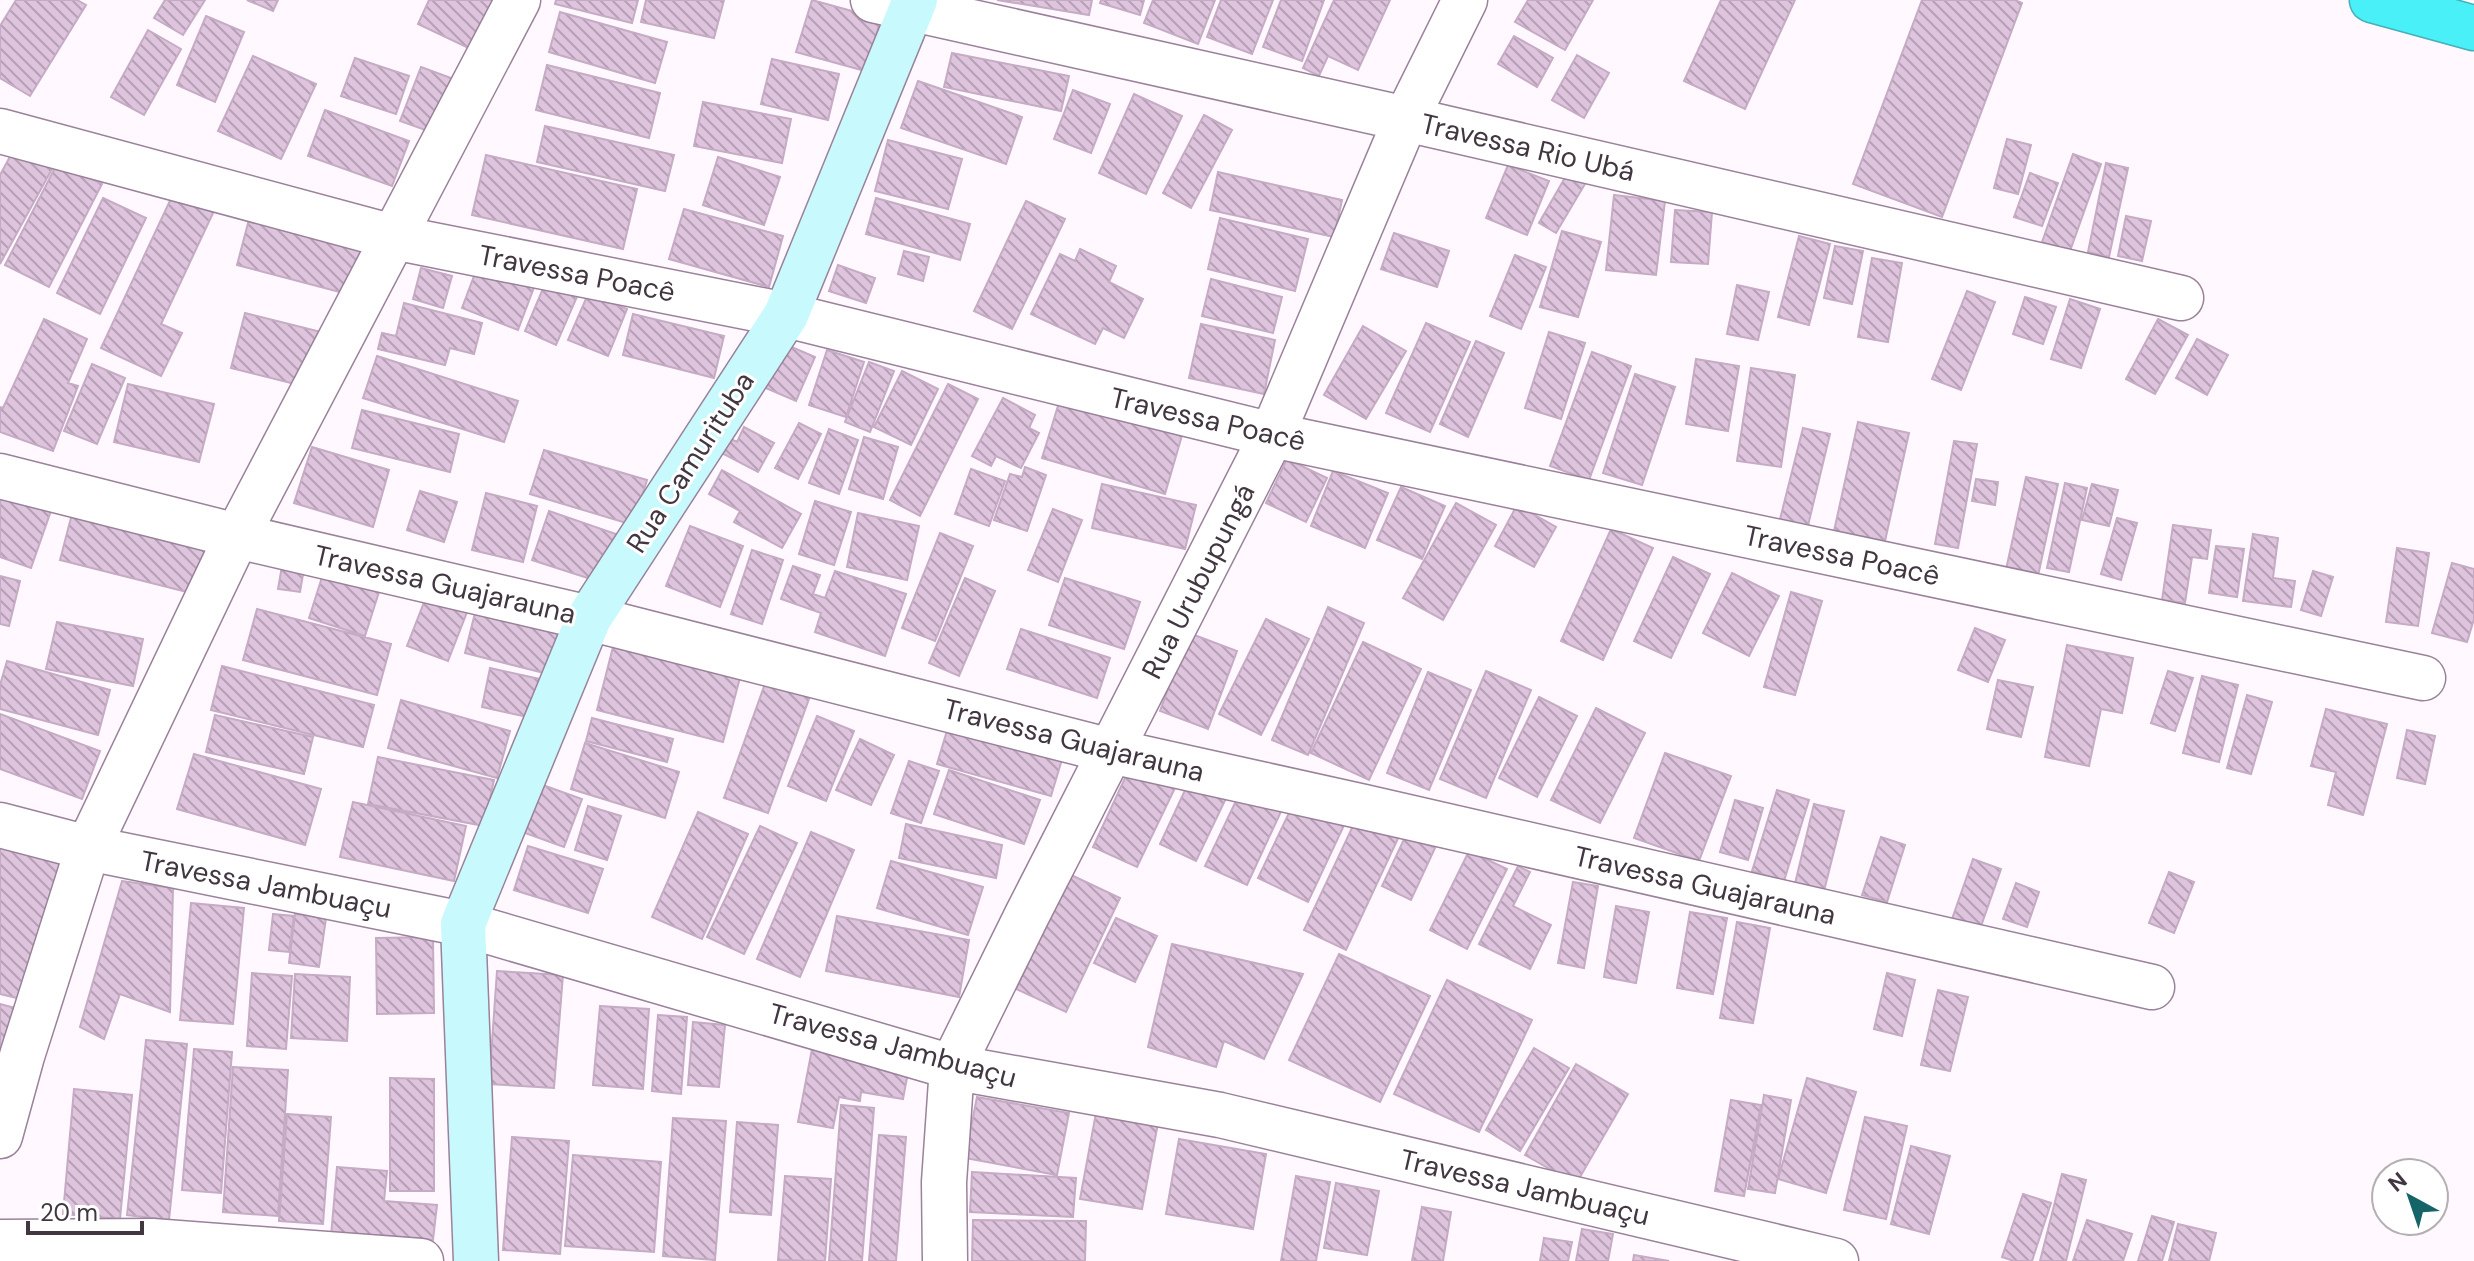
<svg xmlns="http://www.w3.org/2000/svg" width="2474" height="1261" font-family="'DM Sans',sans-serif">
<defs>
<pattern id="building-back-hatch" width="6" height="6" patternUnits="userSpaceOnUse" patternTransform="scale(2)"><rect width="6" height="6" fill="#dfc4de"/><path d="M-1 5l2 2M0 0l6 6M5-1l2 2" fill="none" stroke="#b6a0b6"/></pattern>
</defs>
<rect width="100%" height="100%" fill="#fff9ff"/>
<path fill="url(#building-back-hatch)" stroke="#c5abc4" stroke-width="2" d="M16 0H77L86 5 30 96 0 78V26Z
M165 0H205L183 35 154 18Z
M247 0H278L273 11Z
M429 0H504L479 53 418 24Z
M556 0H638L632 23 555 4Z
M646 0H724L714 38 641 22Z
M812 0 881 19 865 71 796 52Z
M997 0H1092L1089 15Z
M1101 0H1144L1140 15 1100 3Z
M1153 0H1215L1198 44 1144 23Z
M1221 0H1273L1252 54 1207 37Z
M1281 0H1324L1302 61 1263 47Z
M1334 0H1390L1358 70 1328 56 1319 76 1303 68Z
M1528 0H1593L1565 50 1515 22Z
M1721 0H1795L1745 109 1684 81Z
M1922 0H2015L2022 3 1942 217 1853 184Z
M560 12 667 42 655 83 549 52Z
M206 16 244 32 215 102 177 85Z
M148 30 181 49 144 115 111 97Z
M1514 36 1553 58 1537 87 1498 64Z
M952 53 1069 76 1061 111 944 87Z
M1577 55 1609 73 1584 118 1552 100Z
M253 56 316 84 281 159 218 131Z
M355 58 409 76 396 114 341 96Z
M772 59 839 74 828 120 761 104Z
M547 65 660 93 649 138 536 110Z
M421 67 462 82 442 136 400 121Z
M918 81 1022 117 1006 164 901 128Z
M1073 90 1110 104 1091 153 1054 139Z
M1134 94 1182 116 1146 194 1099 173Z
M703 102 791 119 782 163 694 146Z
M325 110 409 141 392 186 308 156Z
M1204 115 1232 130 1191 208 1163 193Z
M545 126 674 155 665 191 537 162Z
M2007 139 2031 145 2018 194 1994 188Z
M888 140 962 159 948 209 875 191Z
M14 149 52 169 0 264V175Z
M2073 154 2101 164 2070 251 2042 242Z
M486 155 637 189 623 249 472 215Z
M718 157 780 177 764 225 703 205Z
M58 162 102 184 49 287 5 265Z
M2106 163 2128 168 2109 257 2088 252Z
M1508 165 1549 181 1527 235 1486 218Z
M1218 172 1342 200 1334 237 1210 210Z
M2030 173 2058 183 2042 226 2014 217Z
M1567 174 1585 184 1556 233 1539 223Z
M174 192 214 211 161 324 182 333 161 376 101 348Z
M1614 195 1665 201 1656 275 1606 270Z
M103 198 146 218 100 314 57 293Z
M876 198 970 224 960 260 866 234Z
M1026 201 1065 219 1012 329 974 311Z
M252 208 370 239 355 296 237 265Z
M684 209 783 236 769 287 669 259Z
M1675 210 1712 212 1708 264 1671 262Z
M2126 216 2151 221 2142 261 2118 256Z
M1220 218 1308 239 1295 291 1208 269Z
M1562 231 1601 242 1578 317 1540 307Z
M1394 233 1449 251 1437 287 1381 269Z
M1799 236 1830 244 1809 325 1778 317Z
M1835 246 1863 251 1852 304 1824 298Z
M1080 249 1116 266 1109 282 1143 299 1124 338 1103 328 1095 344 1031 314 1060 254 1075 261Z
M904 251 929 257 923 281 898 274Z
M1515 255 1546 267 1521 329 1490 316Z
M1872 258 1902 263 1888 342 1858 337Z
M480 260 536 282 518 330 462 308Z
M838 265 875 278 866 303 829 291Z
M421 268 452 276 443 308 413 299Z
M547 279 579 292 556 345 525 331Z
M1211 279 1282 297 1273 333 1202 316Z
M1737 285 1769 292 1758 340 1727 334Z
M1967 291 1995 302 1961 390 1932 379Z
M588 294 627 309 608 356 568 340Z
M2025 297 2056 307 2043 344 2013 334Z
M2070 299 2100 309 2081 368 2051 359Z
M404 303 482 323 474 354 450 348 445 365 378 349 382 333 396 336Z
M245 313 321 332 307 387 231 368Z
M633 314 724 336 714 378 623 355Z
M44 319 87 339 68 383 78 386 53 451 0 432V407L3 408Z
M2158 319 2188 335 2155 394 2126 379Z
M1426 323 1470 342 1430 432 1386 413Z
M1201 324 1275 340 1264 394 1189 378Z
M1363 326 1406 351 1366 419 1324 395Z
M1549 332 1585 343 1561 419 1525 408Z
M2197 339 2228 355 2207 395 2176 378Z
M1476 341 1504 353 1468 437 1440 424Z
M780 342 815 357 796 401 761 386Z
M827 350 864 362 846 417 809 405Z
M1592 352 1631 366 1589 480 1550 466Z
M377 356 518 401 504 442 363 398Z
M1696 359 1739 366 1728 431 1686 424Z
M869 362 894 371 870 432 845 422Z
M92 364 125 378 97 444 64 431Z
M1751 368 1795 375 1781 467 1737 461Z
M902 371 938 389 911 445 874 427Z
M1635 374 1675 387 1642 485 1603 473Z
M128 384 214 404 199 462 114 442Z
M948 384 978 399 920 516 890 500Z
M1061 396 1183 432 1165 494 1042 458Z
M1003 398 1035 415 1029 428 1039 433 1021 468 996 456 991 466 972 456Z
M362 410 459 434 450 472 352 448Z
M1858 422 1909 433 1885 541 1834 531Z
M799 423 821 434 798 479 775 468Z
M744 427 774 443 758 472 718 451 725 436 737 442Z
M1803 428 1830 434 1806 534 1778 527Z
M829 429 858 440 839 494 809 483Z
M864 437 898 447 883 499 849 489Z
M1954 441 1977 444 1958 548 1935 544Z
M312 447 389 470 373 527 294 503Z
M544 450 647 480 633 525 530 494Z
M1287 459 1327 478 1306 522 1266 503Z
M1025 467 1046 475 1027 531 994 520 1010 474 1022 477Z
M971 469 1005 481 989 526 955 514Z
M722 470 801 514 782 548 734 522 740 511 709 494Z
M1333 471 1388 493 1365 548 1311 526Z
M2026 477 2058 484 2036 585 2004 579Z
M1976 479 1998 482 1995 505 1972 501Z
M2065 483 2087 488 2069 572 2047 568Z
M1102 484 1196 505 1185 549 1092 528Z
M2092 484 2118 490 2109 526 2082 520Z
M1401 487 1445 506 1422 559 1377 540Z
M0 491 52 508 31 568 0 557Z
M420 491 457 502 444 542 407 530Z
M486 493 537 506 523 562 472 550Z
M815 501 851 512 834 565 799 554Z
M1456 503 1496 525 1443 620 1403 598Z
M1517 505 1556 527 1534 567 1495 546Z
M1053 509 1082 520 1058 582 1028 570Z
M73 510 208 544 195 594 60 560Z
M549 511 619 535 603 583 532 560Z
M858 513 919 526 907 580 847 567Z
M2117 518 2137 523 2121 580 2101 574Z
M2173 525 2211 530 2207 559 2192 557 2185 603 2162 600Z
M690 526 743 546 720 607 666 586Z
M1611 529 1653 548 1603 660 1561 641Z
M940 533 973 546 935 641 902 628Z
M2253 534 2278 538 2273 578 2295 581 2291 607 2243 601Z
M2216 546 2244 549 2237 597 2209 593Z
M2397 548 2429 553 2418 626 2386 622Z
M752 550 783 560 762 624 731 614Z
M1673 557 1710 574 1671 658 1634 641Z
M283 560 305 563 300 592 278 589Z
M2452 563 2474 569V619L2467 642 2432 633Z
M793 566 820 575 813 594 825 598 835 571 906 594 885 656 815 632 821 613 781 599Z
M2313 571 2333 577 2321 616 2301 610Z
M1732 573 1779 596 1749 656 1703 633Z
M323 574 379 592 365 636 309 618Z
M0 576 20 581 9 626 0 624Z
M965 578 995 591 959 676 929 663Z
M1065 578 1140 602 1124 649 1049 625Z
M428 592 469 607 448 661 407 646Z
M1791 592 1822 601 1795 695 1764 687Z
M1328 607 1364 623 1308 755 1272 740Z
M257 609 391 644 377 695 243 660Z
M475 613 567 636 556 676 465 653Z
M1266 619 1309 639 1261 735 1219 714Z
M57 622 143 639 133 686 46 669Z
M1975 628 2005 640 1988 682 1958 670Z
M1021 629 1110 658 1097 698 1007 669Z
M1189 633 1237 651 1208 729 1160 711Z
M615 639 742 670 723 742 597 710Z
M1363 642 1421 669 1369 780 1311 753Z
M2067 645 2133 658 2122 713 2101 709 2089 766 2045 757Z
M7 661 110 690 98 735 0 709V685Z
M222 666 374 705 363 747 211 710Z
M490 668 540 679 532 718 482 707Z
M1486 671 1531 690 1486 798 1440 779Z
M2168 671 2193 678 2175 731 2151 723Z
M1428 672 1471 690 1429 790 1387 773Z
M2202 676 2238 685 2219 762 2183 753Z
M1998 680 2033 687 2021 737 1987 729Z
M766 681 810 696 768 813 724 798Z
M2247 695 2272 702 2251 774 2227 768Z
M1539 697 1577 716 1537 797 1499 778Z
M401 700 510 731 497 778 388 748Z
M1596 708 1645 733 1600 823 1551 800Z
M2326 709 2387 724 2363 815 2328 805 2336 772 2311 766Z
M0 714 100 751 82 799 0 769Z
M952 714 1066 746 1051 796 937 764Z
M215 715 313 737 304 774 206 752Z
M817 716 854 731 826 801 788 786Z
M592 718 673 739 667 762 586 741Z
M2407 730 2435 736 2425 784 2397 778Z
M860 739 894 755 871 805 836 790Z
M585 743 679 772 665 818 571 789Z
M1665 753 1731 776 1699 861 1634 838Z
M194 754 321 789 305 845 177 809Z
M378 757 494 780 484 826 368 804Z
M909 761 939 771 921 823 891 813Z
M1130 767 1175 788 1137 867 1093 847Z
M949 770 1040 800 1024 844 934 814Z
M1192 775 1229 792 1196 861 1160 844Z
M540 784 582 799 564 847 522 832Z
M1243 786 1284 805 1247 885 1205 866Z
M1777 790 1809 800 1784 881 1752 871Z
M1297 796 1347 819 1308 902 1258 878Z
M1735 800 1763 808 1748 860 1720 852Z
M353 802 466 826 454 881 340 857Z
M1814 804 1844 811 1822 899 1793 892Z
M588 806 621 816 607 860 575 850Z
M698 812 748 834 702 939 652 917Z
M1359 813 1401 832 1346 950 1304 930Z
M906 824 1002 845 996 878 899 858Z
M760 826 797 843 744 954 707 937Z
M811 832 854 850 800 977 757 959Z
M1406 835 1435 848 1411 900 1382 886Z
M1881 837 1905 845 1887 902 1862 895Z
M0 841 67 858 29 1001 0 994Z
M528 846 603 869 588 913 514 890Z
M1469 851 1507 869 1467 949 1430 930Z
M1973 859 2001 869 1979 932 1951 922Z
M891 861 983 887 968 935 877 908Z
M1518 866 1530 872 1513 906 1551 925 1530 969 1479 944Z
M2169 872 2194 882 2174 933 2149 923Z
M1069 874 1120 898 1066 1012 1016 989Z
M122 881 173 888 170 1012 120 994 104 1039 80 1027Z
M1573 882 1598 886 1584 968 1558 963Z
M2016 883 2039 892 2027 927 2003 919Z
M191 903 244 908 233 1024 180 1020Z
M1616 906 1649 912 1636 983 1604 977Z
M1690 912 1727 918 1713 994 1677 988Z
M273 914 294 916 289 952 269 950Z
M295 914 326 918 319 967 289 963Z
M837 916 969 940 959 997 826 971Z
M1116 918 1157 936 1135 982 1094 963Z
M1737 922 1770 928 1753 1023 1720 1018Z
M433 937 434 1013 377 1014 376 938Z
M1172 944 1303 974 1264 1059 1224 1041 1216 1067 1148 1047Z
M1339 954 1430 996 1380 1102 1289 1060Z
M497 971 563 975 554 1088 489 1084Z
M252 973 292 976 286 1049 247 1046Z
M1887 973 1915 980 1902 1036 1874 1029Z
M295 974 350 977 347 1041 291 1038Z
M1447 980 1532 1020 1479 1132 1394 1094Z
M1938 990 1968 997 1950 1071 1921 1065Z
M0 1004 15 1008 0 1065Z
M600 1006 649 1009 643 1089 593 1085Z
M658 1015 687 1017 681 1094 652 1091Z
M693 1022 725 1025 719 1087 688 1085Z
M146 1040 187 1044 169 1220 127 1215Z
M1534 1048 1569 1068 1520 1151 1486 1130Z
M194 1049 232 1052 221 1193 182 1190Z
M812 1049 909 1067 903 1099 861 1092 860 1101 839 1097 833 1128 798 1122Z
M1576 1064 1628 1094 1576 1184 1525 1155Z
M233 1067 288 1070 278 1216 223 1212Z
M390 1078 434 1079V1191H390Z
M1807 1078 1856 1092 1826 1193 1778 1179Z
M74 1089 132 1095 120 1219 63 1214Z
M1764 1095 1791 1100 1775 1193 1748 1189Z
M977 1097 1069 1113 1057 1175 965 1158Z
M1731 1100 1761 1105 1744 1196 1715 1191Z
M841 1105 874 1108 862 1261H829Z
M1096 1113 1158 1123 1142 1209 1080 1199Z
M287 1114 331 1117 323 1224 279 1221Z
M1865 1117 1907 1126 1886 1219 1844 1210Z
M673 1118 726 1121 715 1260 663 1256Z
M737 1122 778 1125 771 1215 730 1212Z
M879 1135 906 1137 896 1261H869Z
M512 1137 569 1141 560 1254 503 1250Z
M1179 1139 1266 1154 1253 1229 1166 1214Z
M1911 1146 1950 1156 1929 1234 1891 1224Z
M573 1155 661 1162 654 1252 565 1246Z
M337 1167 387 1171 384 1201 437 1205 433 1240 381 1235V1241L331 1236Z
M972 1172 1076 1178 1073 1217 970 1212Z
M2062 1174 2086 1180 2066 1261H2040Z
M785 1176 831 1179 825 1261 778 1260Z
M1296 1176 1330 1182 1316 1261H1281Z
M1336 1183 1379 1191 1367 1255 1324 1248Z
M2023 1194 2051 1203 2032 1261H2014L2002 1257Z
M1422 1207 1451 1212 1443 1261H1412Z
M2152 1216 2174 1222 2162 1261H2138Z
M973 1220 1086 1221 1085 1261H972Z
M2087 1220 2132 1234 2123 1261H2073Z
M2178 1224 2216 1233 2209 1261H2169Z
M1582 1229 1613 1234 1608 1261H1576Z
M1544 1238 1572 1242 1568 1261H1540Z
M1634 1255 1669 1261H1633Z"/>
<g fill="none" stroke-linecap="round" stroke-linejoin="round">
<g stroke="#9a829a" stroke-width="47">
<path id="street" d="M873 0 1406 119 2181 298
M0 131 393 237 786 315 1272 435 2423 678
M0 476 237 536 589 618 1111 751 1364 807 2152 987
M0 825 88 848 463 924 952 1067 1220 1115 1836 1261
M0 1136 22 1056 88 848 237 536 518 0
M0 1242 152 1241 421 1261
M945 1261 944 1182 952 1067 1027 915 1272 435 1406 119 1465 0"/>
</g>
<g stroke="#9a829a" stroke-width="47">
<path id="secondary" d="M476 1261 463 924 589 618 786 315 915 0"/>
</g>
<g stroke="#47afb7" stroke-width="47">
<path id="highway" d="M2372 0 2474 28"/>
</g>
<use href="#street" stroke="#fff" stroke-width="44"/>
<use href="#secondary" stroke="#c8fafd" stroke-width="44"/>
<use href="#highway" stroke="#49f0f7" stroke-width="44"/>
</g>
<g text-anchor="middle" stroke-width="6" stroke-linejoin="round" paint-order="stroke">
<g font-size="28" fill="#423741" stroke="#fff">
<text transform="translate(1528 147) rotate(13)" y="10">Travessa Rio Ubá</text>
<text transform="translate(577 273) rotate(11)" y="10">Travessa Poacê</text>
<text transform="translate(1208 419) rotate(13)" y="10">Travessa Poacê</text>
<text transform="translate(690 462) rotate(-57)" y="10">Rua Camurituba</text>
<text transform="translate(1842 555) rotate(12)" y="10">Travessa Poacê</text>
<text transform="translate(1198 581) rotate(-63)" y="10">Rua Urubupungá</text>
<text transform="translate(445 584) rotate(13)" y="10">Travessa Guajarauna</text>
<text transform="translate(1074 740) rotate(14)" y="10">Travessa Guajarauna</text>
<text transform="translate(266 884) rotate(11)" y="10">Travessa Jambuaçu</text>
<text transform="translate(1705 885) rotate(13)" y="10">Travessa Guajarauna</text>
<text transform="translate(893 1045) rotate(15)" y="10">Travessa Jambuaçu</text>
<text transform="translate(1525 1187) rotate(13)" y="10">Travessa Jambuaçu</text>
</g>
</g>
<g transform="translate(2410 1197) rotate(320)"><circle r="38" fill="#ffffff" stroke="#b3afb3" stroke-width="2"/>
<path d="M0-6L14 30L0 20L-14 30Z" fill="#156568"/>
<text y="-12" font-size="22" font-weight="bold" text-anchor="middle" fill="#423741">N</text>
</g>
<path d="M28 1221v12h114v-12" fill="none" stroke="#423741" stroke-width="4"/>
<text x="40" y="1221" font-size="24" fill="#423741" stroke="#ffffff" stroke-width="6" paint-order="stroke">20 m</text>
</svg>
